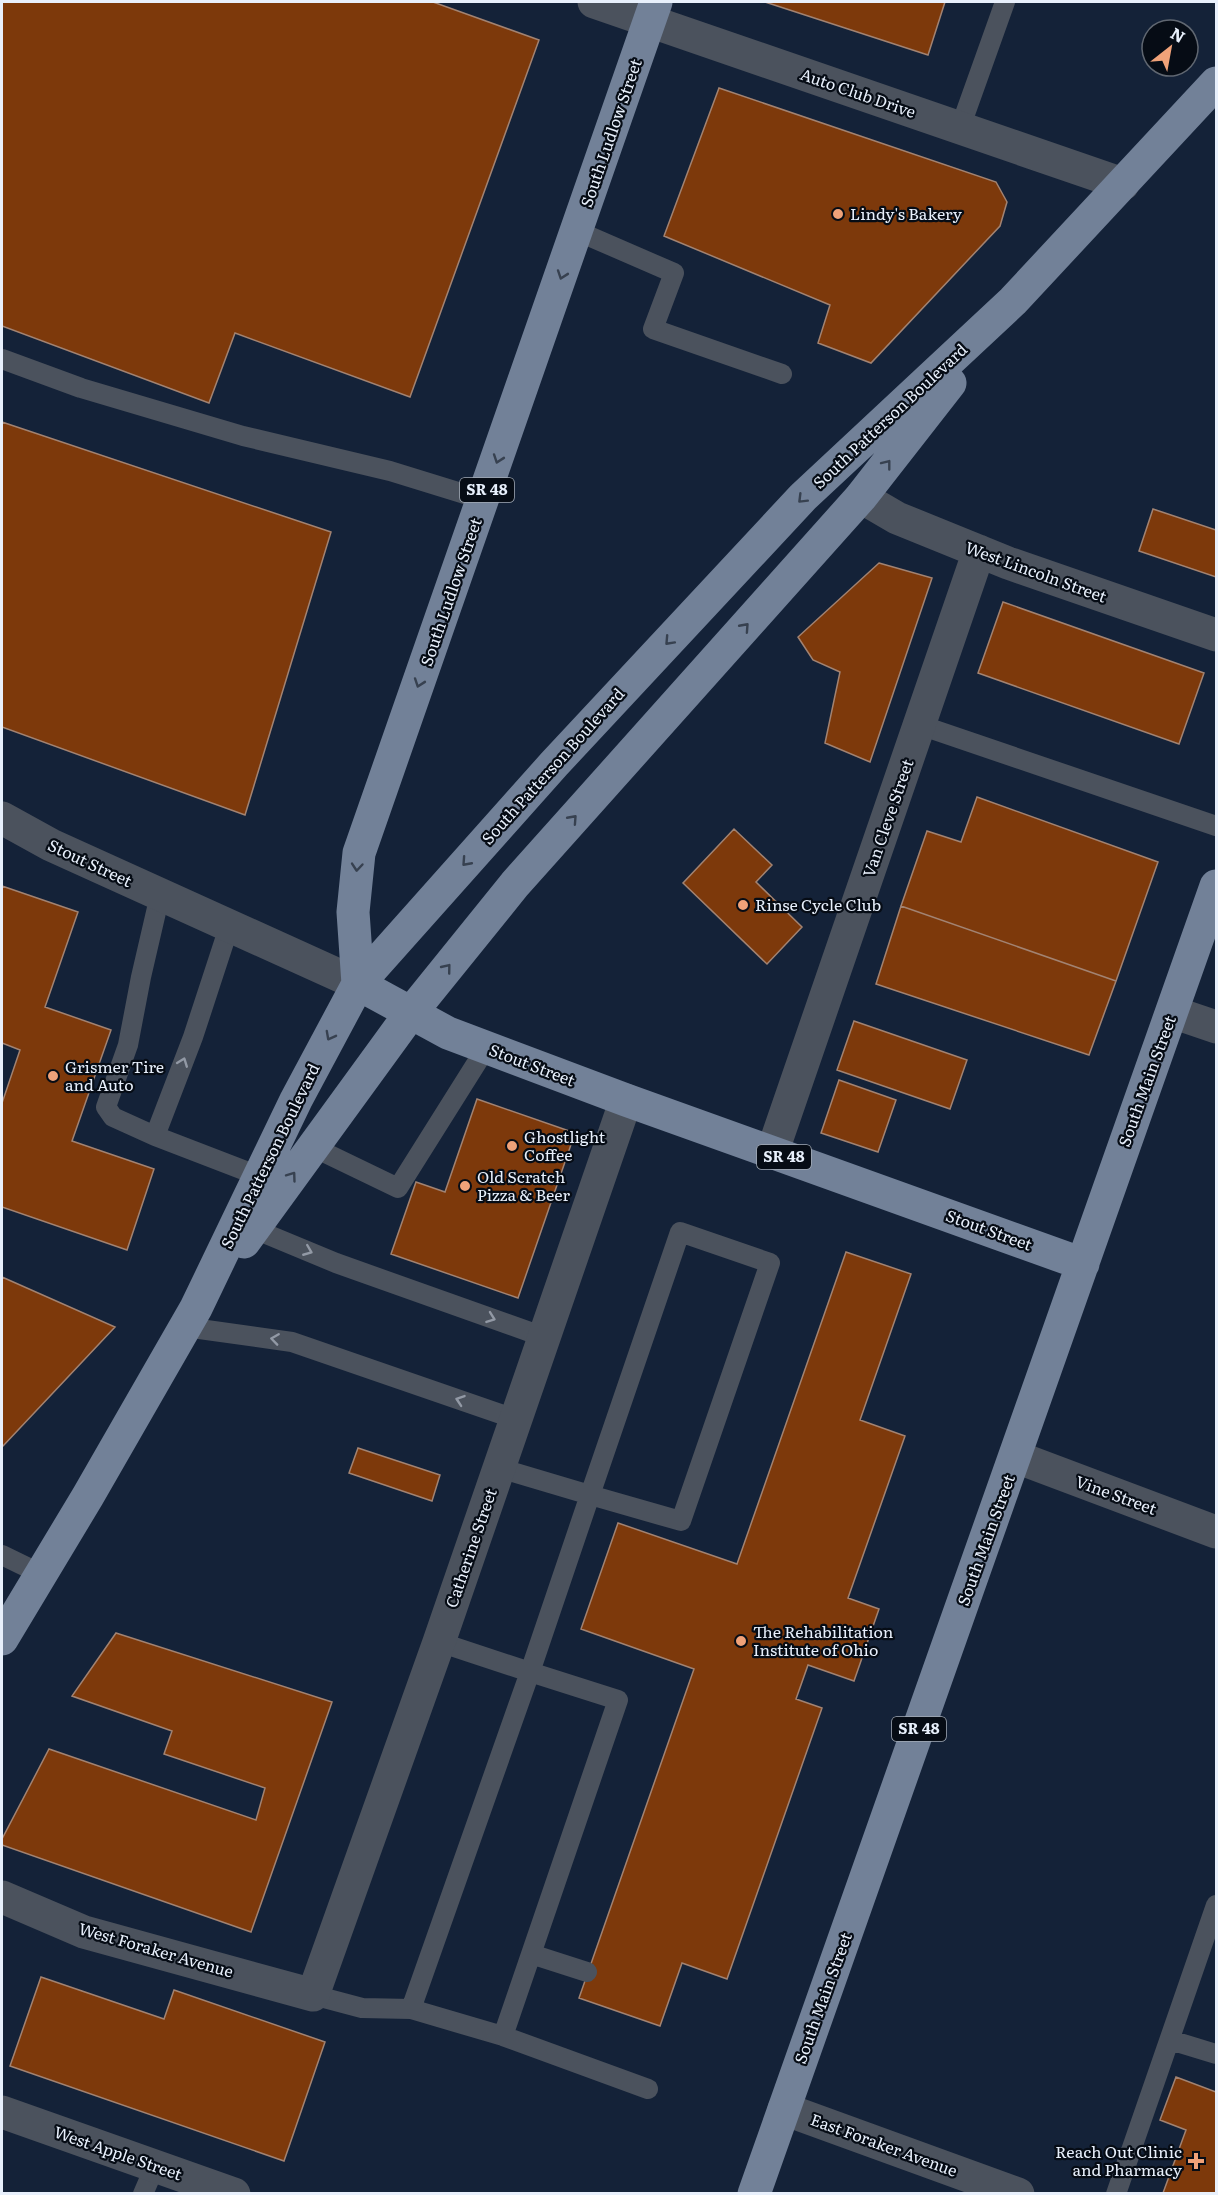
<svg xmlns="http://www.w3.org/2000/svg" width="1218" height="2195" font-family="Literata,serif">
<rect width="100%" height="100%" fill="#142238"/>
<path fill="#7d390b" stroke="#a28372" stroke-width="1.5" d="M2 2H433L539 40 410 397 235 333 209 403 2 326Z
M765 2H945L928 55Z
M719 88 996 182 1007 202 1000 226 871 363 818 343 830 305 664 236Z
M2 422 331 532 245 815 2 727Z
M1153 509 1216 530V577L1139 551Z
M879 563 932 578 870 762 825 743 840 672 813 660 798 637Z
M1003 602 1204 673 1179 744 978 673Z
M977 797 1158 862 1116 981 901 906 927 831 961 842Z
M734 829 772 865 756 882 802 927 767 964 683 883Z
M2 886 78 912 45 1007 111 1030 72 1141 154 1169 127 1250 2 1207V1103L20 1050 2 1043Z
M901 906 1116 981 1089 1055 876 984Z
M854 1021 967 1060 950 1109 837 1070Z
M839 1080 896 1100 878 1152 821 1133Z
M477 1099 575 1133 518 1298 391 1254 416 1182 445 1192Z
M846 1252 911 1274 860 1420 905 1436 848 1598 879 1609 854 1681 808 1665 796 1699 822 1708 727 1979 682 1963 660 2026 579 1998 694 1669 581 1629 618 1523 737 1564Z
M2 1277 115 1327 3 1446H2Z
M358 1448 440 1475 432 1501 349 1473Z
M116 1633 332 1702 251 1932 2 1845V1839L49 1749 256 1820 265 1788 164 1754 172 1731 72 1696Z
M41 1977 164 2019 174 1990 325 2042 284 2161 10 2066Z
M1176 2077 1216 2092V2194L1163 2193 1186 2130 1160 2120Z"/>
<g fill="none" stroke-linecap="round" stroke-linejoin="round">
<path stroke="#4b525d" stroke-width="20" d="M960 128 1005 2
M577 231 674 273 653 329 782 374
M2 359 81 388 243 436 390 471 484 500
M920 725 1216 826
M160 895 141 977 128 1045 106 1107 113 1117 155 1136 259 1176
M155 1136 193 1037 229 927
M313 1147 398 1188 486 1048
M254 1229 336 1263 544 1337
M680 1232 770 1263 681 1521 590 1495Z
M185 1327 292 1342 515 1419
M2 1555 41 1574
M439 1642 530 1672 590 1495 499 1468
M531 1954 587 1972
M313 1995 362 2008 411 2009 530 1672 618 1700 503 2036
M411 2009 503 2036 648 2089
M1170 2040 1216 2054
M143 2194 155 2166
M1116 2194 1216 1905"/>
<path stroke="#4b525d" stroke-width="33" d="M594 2 1123 184
M861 497 897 518 1008 563 1216 635
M1172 1012 1216 1027
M772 1153 979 551
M1016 1457 1216 1532
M2 1897 84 1932 313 1995 439 1642 626 1100
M784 2109 1018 2194
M2 2112 234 2194"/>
<path stroke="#4b525d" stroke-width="33" d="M2 818 51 845 358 984"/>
<path stroke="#728198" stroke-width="33" d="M358 984 353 912 359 853 656 2
M358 984 448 1033 626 1100 1083 1264
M244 1242 410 1014 515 884 861 497 950 383
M2 1639 88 1496 196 1308 296 1100 358 984 554 764 803 497 1013 301 1216 83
M754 2194 1216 886"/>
</g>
<defs><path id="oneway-chevron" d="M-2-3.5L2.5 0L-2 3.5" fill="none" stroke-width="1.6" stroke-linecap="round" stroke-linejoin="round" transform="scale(1.5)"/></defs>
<g stroke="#374150">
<use href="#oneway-chevron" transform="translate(562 275) rotate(109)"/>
<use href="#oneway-chevron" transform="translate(498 459) rotate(109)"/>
<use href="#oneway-chevron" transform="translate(887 464) rotate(-52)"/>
<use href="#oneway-chevron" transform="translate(802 499) rotate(135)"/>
<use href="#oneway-chevron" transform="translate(745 627) rotate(-48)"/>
<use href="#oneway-chevron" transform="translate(669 641) rotate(133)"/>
<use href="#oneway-chevron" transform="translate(419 683) rotate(109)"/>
<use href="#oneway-chevron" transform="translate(573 819) rotate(-48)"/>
<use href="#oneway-chevron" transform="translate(466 862) rotate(132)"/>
<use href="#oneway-chevron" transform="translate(357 867) rotate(95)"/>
<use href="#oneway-chevron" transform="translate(447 968) rotate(-51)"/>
<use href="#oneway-chevron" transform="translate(330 1036) rotate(118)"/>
<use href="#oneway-chevron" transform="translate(292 1176) rotate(-54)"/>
</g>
<g stroke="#9299a5">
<use href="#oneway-chevron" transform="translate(183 1062) rotate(-69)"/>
<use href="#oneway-chevron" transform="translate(308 1251) rotate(22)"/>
<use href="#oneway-chevron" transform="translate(491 1318) rotate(20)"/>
<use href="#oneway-chevron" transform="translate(275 1339) rotate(-172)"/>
<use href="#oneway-chevron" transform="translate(460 1400) rotate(-161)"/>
</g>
<g fill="#f0a279" stroke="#060c15" stroke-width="2">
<circle cx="838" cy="214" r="6"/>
<circle cx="743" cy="905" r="6"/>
<circle cx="53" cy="1076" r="6"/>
<circle cx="512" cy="1146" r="6"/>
<circle cx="465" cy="1186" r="6"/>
<circle cx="741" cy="1641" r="6"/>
<path d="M1193 2152h6v6h6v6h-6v6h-6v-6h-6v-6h6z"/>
</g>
<g text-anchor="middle" stroke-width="4.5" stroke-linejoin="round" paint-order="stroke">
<g fill="#060c15" stroke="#a4acb7" stroke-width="1.5">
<rect x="460" y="478" width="54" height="24" rx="4.5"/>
<rect x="757" y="1145" width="54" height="24" rx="4.5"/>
<rect x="892" y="1717" width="54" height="24" rx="4.5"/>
</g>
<g font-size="15" font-weight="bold" fill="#e8f0fc">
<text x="487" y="495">SR 48</text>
<text x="784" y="1162">SR 48</text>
<text x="919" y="1734">SR 48</text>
</g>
<g font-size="16" fill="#e8f0fc" stroke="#060c15">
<text transform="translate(858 93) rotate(19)" y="6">Auto Club Drive</text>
<text transform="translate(611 133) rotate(-71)" y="6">South Ludlow Street</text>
<text transform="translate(890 416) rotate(-43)" y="6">South Patterson Boulevard</text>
<text transform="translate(1036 572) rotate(20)" y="6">West Lincoln Street</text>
<text transform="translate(451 592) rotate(-71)" y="6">South Ludlow Street</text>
<text transform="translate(553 766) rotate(-48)" y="6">South Patterson Boulevard</text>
<text transform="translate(888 818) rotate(-71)" y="6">Van Cleve Street</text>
<text transform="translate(90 863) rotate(25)" y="6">Stout Street</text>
<text transform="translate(532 1065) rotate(21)" y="6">Stout Street</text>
<text transform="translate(1147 1081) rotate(-70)" y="6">South Main Street</text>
<text transform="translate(270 1156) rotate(-64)" y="6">South Patterson Boulevard</text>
<text transform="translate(989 1230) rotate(20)" y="6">Stout Street</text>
<text transform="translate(1116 1495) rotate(20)" y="6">Vine Street</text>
<text transform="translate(986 1540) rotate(-70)" y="6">South Main Street</text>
<text transform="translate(471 1548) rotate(-71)" y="6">Catherine Street</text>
<text transform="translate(156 1950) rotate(16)" y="6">West Foraker Avenue</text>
<text transform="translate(823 1998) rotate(-70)" y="6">South Main Street</text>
<text transform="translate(884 2145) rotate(20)" y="6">East Foraker Avenue</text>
<text transform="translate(118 2153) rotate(19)" y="6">West Apple Street</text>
</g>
<g font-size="16" fill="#e8f0fc" stroke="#060c15" text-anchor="start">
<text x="850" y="220">Lindy's Bakery</text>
<text x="755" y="911">Rinse Cycle Club</text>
<text x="65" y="1073">Grismer Tire<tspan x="65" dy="18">and Auto</tspan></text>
<text x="524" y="1143">Ghostlight<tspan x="524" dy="18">Coffee</tspan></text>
<text x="477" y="1183">Old Scratch<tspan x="477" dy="18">Pizza &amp; Beer</tspan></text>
<text x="753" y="1638">The Rehabilitation<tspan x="753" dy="18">Institute of Ohio</tspan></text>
<text x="1182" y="2158" text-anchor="end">Reach Out Clinic<tspan x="1182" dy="18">and Pharmacy</tspan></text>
</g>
</g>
<rect width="1218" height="2195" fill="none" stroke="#e8f0fc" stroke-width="6"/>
<g transform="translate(1170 48) rotate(31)"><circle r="28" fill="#060c15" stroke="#606771" stroke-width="1.5"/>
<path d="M0-4.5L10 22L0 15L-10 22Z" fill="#f0a279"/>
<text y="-9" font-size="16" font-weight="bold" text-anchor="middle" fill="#e8f0fc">N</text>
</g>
</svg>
